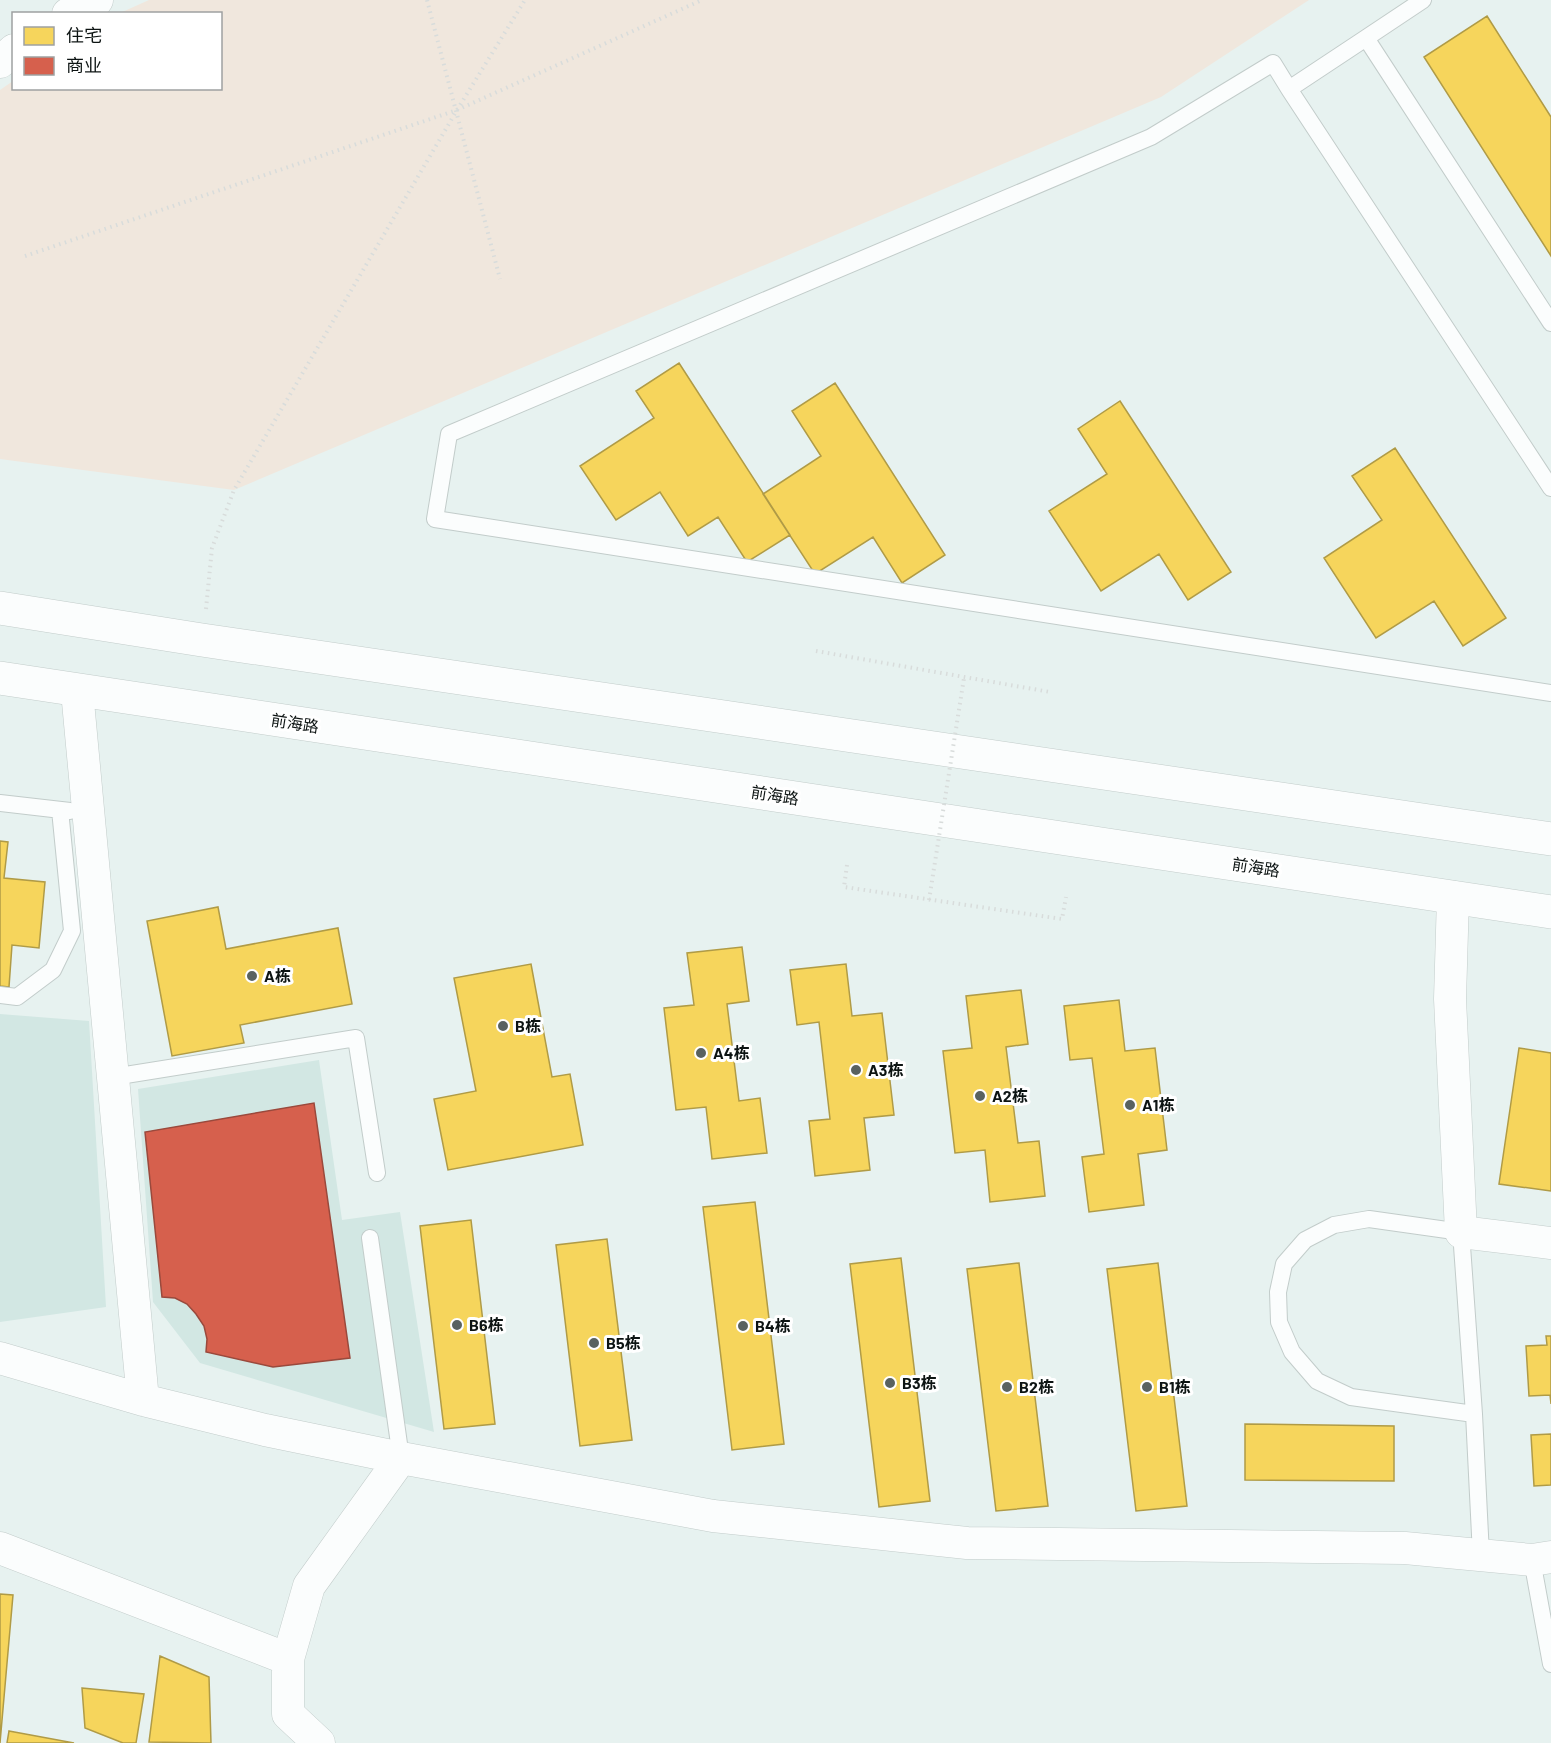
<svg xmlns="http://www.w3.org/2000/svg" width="1551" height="1743" font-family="Barlow,'Noto Sans SC',sans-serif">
<rect width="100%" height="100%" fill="#e7f2f0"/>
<path fill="#d2e7e3" d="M0 1014 89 1021 106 1307 0 1322Z
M319 1060 342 1220 400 1212 434 1432 200 1363 153 1302 138 1089Z"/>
<path fill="#f0e7dd" d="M149 0H1309L1161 97 234 490 0 459V90L13 81 14 88H220V14L120 13Z"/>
<path fill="#f6d55c" stroke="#b09b46" stroke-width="1.5" d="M1487 16 1551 117V256L1424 57Z
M679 363 790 535 747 562 718 517 688 536 660 492 616 520 580 466 654 418 636 391Z
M835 383 945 555 902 583 873 537 815 574 763 494 821 456 792 411Z
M1120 401 1231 572 1188 600 1159 554 1101 591 1049 511 1107 474 1078 429Z
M1395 448 1506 618 1463 646 1434 601 1376 638 1324 558 1382 520 1352 476Z
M0 841 8 842 4 878 45 882 39 948 12 945 9 987 0 986Z
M218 907 226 949 338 928 352 1004 240 1025 244 1043 172 1056 147 921Z
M742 947 749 1001 727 1004 739 1101 760 1098 767 1153 712 1159 706 1107 676 1110 664 1008 694 1005 687 953Z
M531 964 552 1077 570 1074 583 1145 448 1170 434 1099 476 1091 454 978Z
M846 964 852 1016 882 1013 894 1115 864 1118 870 1170 815 1176 809 1121 830 1119 819 1022 797 1025 790 970Z
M1021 990 1028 1044 1006 1047 1018 1143 1039 1141 1045 1196 990 1202 985 1150 955 1153 943 1051 972 1048 966 996Z
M1119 1000 1125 1051 1155 1048 1167 1150 1138 1154 1144 1205 1089 1212 1082 1157 1104 1154 1092 1058 1070 1060 1064 1006Z
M1519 1048 1551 1053V1191L1499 1184Z
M755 1202 784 1444 732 1450 703 1207Z
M471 1220 495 1424 444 1429 420 1226Z
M607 1239 632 1440 580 1446 556 1245Z
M901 1258 930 1501 879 1507 850 1264Z
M1019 1263 1048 1506 996 1511 967 1269Z
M1158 1263 1187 1506 1136 1511 1107 1269Z
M1546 1336H1551V1404L1550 1395 1529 1396 1526 1346 1547 1345Z
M1245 1424 1394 1426V1481L1245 1480Z
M1551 1434V1485L1534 1486 1531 1435Z
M0 1594 13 1595 0 1743Z
M160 1656 209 1677 211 1743 149 1742Z
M82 1688 144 1694 136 1743H123L85 1728Z
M9 1731 74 1743H7Z"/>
<path fill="#d6604d" stroke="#9a493c" stroke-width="1.5" d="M314 1103 350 1358 273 1367 206 1352 207 1339 204 1326 196 1314 187 1304 175 1298 162 1297 145 1132Z"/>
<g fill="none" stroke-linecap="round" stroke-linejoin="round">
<g stroke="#c2ccca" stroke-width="18">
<path id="lane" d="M1423 0 1366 38 1551 323
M1366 38 1289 89 1551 488
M1289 89 1273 63 1151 137 449 434 435 519 1551 693
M0 803 70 811
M0 995 17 997 53 970 72 931 60 810
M113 1077 356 1038 377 1173
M370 1238 401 1458
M1474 1414 1351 1397 1317 1381 1292 1352 1279 1322 1278 1292 1284 1264 1305 1240 1334 1225 1369 1219 1461 1232 1474 1414 1481 1555
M1532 1560 1551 1664"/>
</g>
<g stroke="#c2ccca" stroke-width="33">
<path id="street" d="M68 14 97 0
M0 62 14 50
M77 691 143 1400
M1453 897 1450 999 1461 1232 1551 1243
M0 1358 143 1400 265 1430 401 1458 713 1516 967 1543 1405 1548 1532 1560 1551 1557
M0 1548 288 1659V1714L319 1743
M288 1659 309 1586 401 1458"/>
</g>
<g stroke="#c2ccca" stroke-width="34">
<path id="secondary" d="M0 608 202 640 1551 839
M0 678 1551 912"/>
</g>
<path stroke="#d8dcdb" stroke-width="4" stroke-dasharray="1.5 4.5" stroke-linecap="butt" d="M427 0 500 279
M25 256 457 110 702 0
M206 609 212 548 234 490 457 110 525 0
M816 651 1050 692
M847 865 844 887 1062 919 1066 897"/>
<use href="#lane" stroke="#fbfdfd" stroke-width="16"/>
<use href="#street" stroke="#fbfdfd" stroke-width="32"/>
<use href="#secondary" stroke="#fbfdfd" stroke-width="33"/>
<path stroke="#d8dcdb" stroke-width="4" stroke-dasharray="1.5 4.5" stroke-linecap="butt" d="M929 900 964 678"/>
</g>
<g fill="#596260" stroke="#fff" stroke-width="2">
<circle cx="252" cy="976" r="6"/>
<circle cx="503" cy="1026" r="6"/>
<circle cx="701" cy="1053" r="6"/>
<circle cx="856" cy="1070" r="6"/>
<circle cx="980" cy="1096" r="6"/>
<circle cx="1130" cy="1105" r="6"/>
<circle cx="457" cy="1325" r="6"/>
<circle cx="743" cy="1326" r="6"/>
<circle cx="594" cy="1343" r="6"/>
<circle cx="890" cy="1383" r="6"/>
<circle cx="1007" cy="1387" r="6"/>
<circle cx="1147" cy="1387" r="6"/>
</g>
<g text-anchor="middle" stroke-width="6" stroke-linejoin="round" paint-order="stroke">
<g font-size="16" fill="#0d1413" stroke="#fff">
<text transform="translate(295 723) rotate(9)" y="6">前海路</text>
<text transform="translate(775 795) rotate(9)" y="6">前海路</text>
<text transform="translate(1256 867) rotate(9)" y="6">前海路</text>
</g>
<g font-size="16" font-weight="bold" fill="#0d1413" stroke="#fff" text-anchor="start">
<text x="264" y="982">A栋</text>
<text x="515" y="1032">B栋</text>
<text x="713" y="1059">A4栋</text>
<text x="868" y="1076">A3栋</text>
<text x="992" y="1102">A2栋</text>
<text x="1142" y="1111">A1栋</text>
<text x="469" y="1331">B6栋</text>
<text x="755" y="1332">B4栋</text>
<text x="606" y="1349">B5栋</text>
<text x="902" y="1389">B3栋</text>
<text x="1019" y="1393">B2栋</text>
<text x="1159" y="1393">B1栋</text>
</g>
</g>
<rect x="12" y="12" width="210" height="78" fill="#ffffff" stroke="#9ea1a1" stroke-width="1.5"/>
<rect x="24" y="27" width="30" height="18" fill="#f6d55c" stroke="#9ea1a1" stroke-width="1.5"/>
<text x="66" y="42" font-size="18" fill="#0d1413">住宅</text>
<rect x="24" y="57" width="30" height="18" fill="#d6604d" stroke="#9ea1a1" stroke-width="1.5"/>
<text x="66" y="72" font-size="18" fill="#0d1413">商业</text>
</svg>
